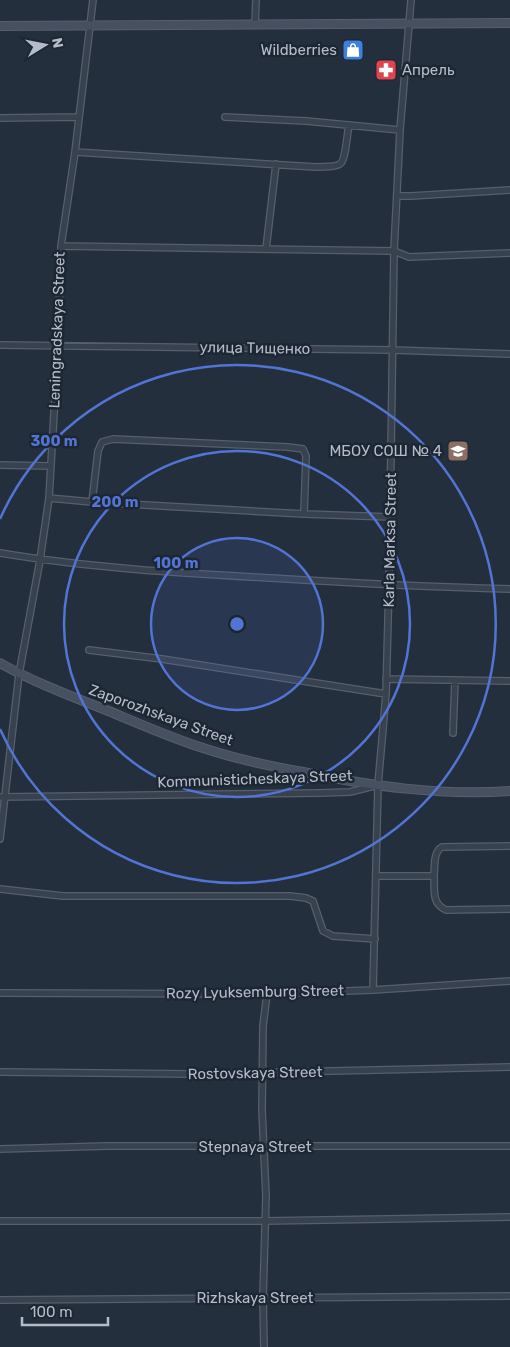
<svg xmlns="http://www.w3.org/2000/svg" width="510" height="1347" font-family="Rubik,sans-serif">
<rect width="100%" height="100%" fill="#242f3e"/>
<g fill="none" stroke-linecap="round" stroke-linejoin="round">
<g stroke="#565f6c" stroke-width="8">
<path id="minor" d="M255 25 256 0
M225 117 306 121 400 130
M0 118 78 117
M75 152 316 167C323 166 334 168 340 164 346 160 347 133 349 125
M397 196H411L510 190
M61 246 394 251 409 257 510 253
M266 249 276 164
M0 345 392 350 510 354
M0 465 51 466
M49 498 92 502 304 514 391 517
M92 502 98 451 102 442 113 439 288 447 303 449 306 456 304 514
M0 553C90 568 181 573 271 578 351 583 430 587 510 589
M89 650 162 659 386 694
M386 679 510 681
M453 733 455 680
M0 797 320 793 350 792 374 786
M0 839 19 674 40 560 49 498 58 346 61 246 75 152 93 0
M376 876H434C435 890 431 903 446 910L510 909
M434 876C435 866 433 852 442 847L510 846
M0 889 63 896H290L306 898 313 901 323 931 333 936 375 939
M373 990 378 785 386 694 389 584 394 251 400 130 411 0
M0 993 267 994 373 990 510 981
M0 1072 192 1074 510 1067
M0 1149 107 1146H510
M0 1221H264L510 1217
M0 1300 510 1296
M264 1347 263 1298 266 1196 262 1110 263 1026 267 994"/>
</g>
<g stroke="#565f6c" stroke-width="10">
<path id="secondary" d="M0 26 510 23
M0 663C35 683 73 697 111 712 142 725 172 738 203 748 236 759 269 766 303 772 371 786 440 796 510 791"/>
</g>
<use href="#minor" stroke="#38414e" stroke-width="5.5"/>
<use href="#secondary" stroke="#465061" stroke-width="8"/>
</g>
<circle cx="237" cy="624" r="86" fill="#5274d3" fill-opacity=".12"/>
<g fill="none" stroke="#5274d3" stroke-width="2.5">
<circle cx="237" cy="624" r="86"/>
<circle cx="237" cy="624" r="173"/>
<path d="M0 519A259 259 0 1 1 0 729"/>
</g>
<defs>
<g id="shop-square" transform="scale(1.125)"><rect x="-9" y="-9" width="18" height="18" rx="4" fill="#3f7fe0" stroke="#1d2633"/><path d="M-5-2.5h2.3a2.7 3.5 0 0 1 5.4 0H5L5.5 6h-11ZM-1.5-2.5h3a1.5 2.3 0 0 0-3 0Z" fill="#fff"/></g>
<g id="pharmacy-square" transform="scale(1.125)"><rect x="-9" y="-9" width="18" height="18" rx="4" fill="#e0444e" stroke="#1d2633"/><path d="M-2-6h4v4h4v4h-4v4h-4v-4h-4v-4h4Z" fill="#fff"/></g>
<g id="school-square" transform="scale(1.125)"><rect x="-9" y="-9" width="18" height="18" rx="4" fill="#8d6e63" stroke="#1d2633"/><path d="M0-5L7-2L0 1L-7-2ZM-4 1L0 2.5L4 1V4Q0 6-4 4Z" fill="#fff"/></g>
</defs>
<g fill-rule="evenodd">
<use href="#shop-square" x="353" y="50"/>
<use href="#pharmacy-square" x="386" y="70"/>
<use href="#school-square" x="458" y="451"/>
</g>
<g text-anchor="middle" stroke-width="5" stroke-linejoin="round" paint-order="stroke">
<g font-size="15" fill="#b4bcc9" stroke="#1d2633" text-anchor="end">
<text x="337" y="55">Wildberries</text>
<text x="402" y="75" text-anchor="start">Апрель</text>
<text x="442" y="456">МБОУ СОШ № 4</text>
</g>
<g font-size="15" fill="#b4bcc9" stroke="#1d2633">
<text transform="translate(57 330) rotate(-88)" y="5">Leningradskaya Street</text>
<text transform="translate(255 348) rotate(1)" y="5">улица Тищенко</text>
<text transform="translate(390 540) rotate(-89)" y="5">Karla Marksa Street</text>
<text transform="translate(161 715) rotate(20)" y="5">Zaporozhskaya Street</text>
<text transform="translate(255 779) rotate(-2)" y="5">Kommunisticheskaya Street</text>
<text transform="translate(255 992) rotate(-1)" y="5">Rozy Lyuksemburg Street</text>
<text transform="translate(255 1073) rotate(-1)" y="5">Rostovskaya Street</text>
<text x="255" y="1152">Stepnaya Street</text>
<text x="255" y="1303">Rizhskaya Street</text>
</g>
</g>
<circle cx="237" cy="624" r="8" fill="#5274d3" stroke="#1d2633" stroke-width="2.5"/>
<g font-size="15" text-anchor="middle" font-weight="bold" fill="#5274d3" stroke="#1d2633" stroke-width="5" stroke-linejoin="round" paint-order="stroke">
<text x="54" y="446">300 m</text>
<text x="115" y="507">200 m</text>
<text x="176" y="568">100 m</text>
</g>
<g transform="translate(45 45) rotate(80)" stroke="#1d2633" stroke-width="4" paint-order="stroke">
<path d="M0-4L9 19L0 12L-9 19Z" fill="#b4bcc9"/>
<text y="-8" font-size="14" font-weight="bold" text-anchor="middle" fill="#b4bcc9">N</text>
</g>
<path d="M22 1317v8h86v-8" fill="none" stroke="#b4bcc9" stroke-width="2.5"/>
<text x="30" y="1317" font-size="15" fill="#b4bcc9" stroke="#1d2633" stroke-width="4" paint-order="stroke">100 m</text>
</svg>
